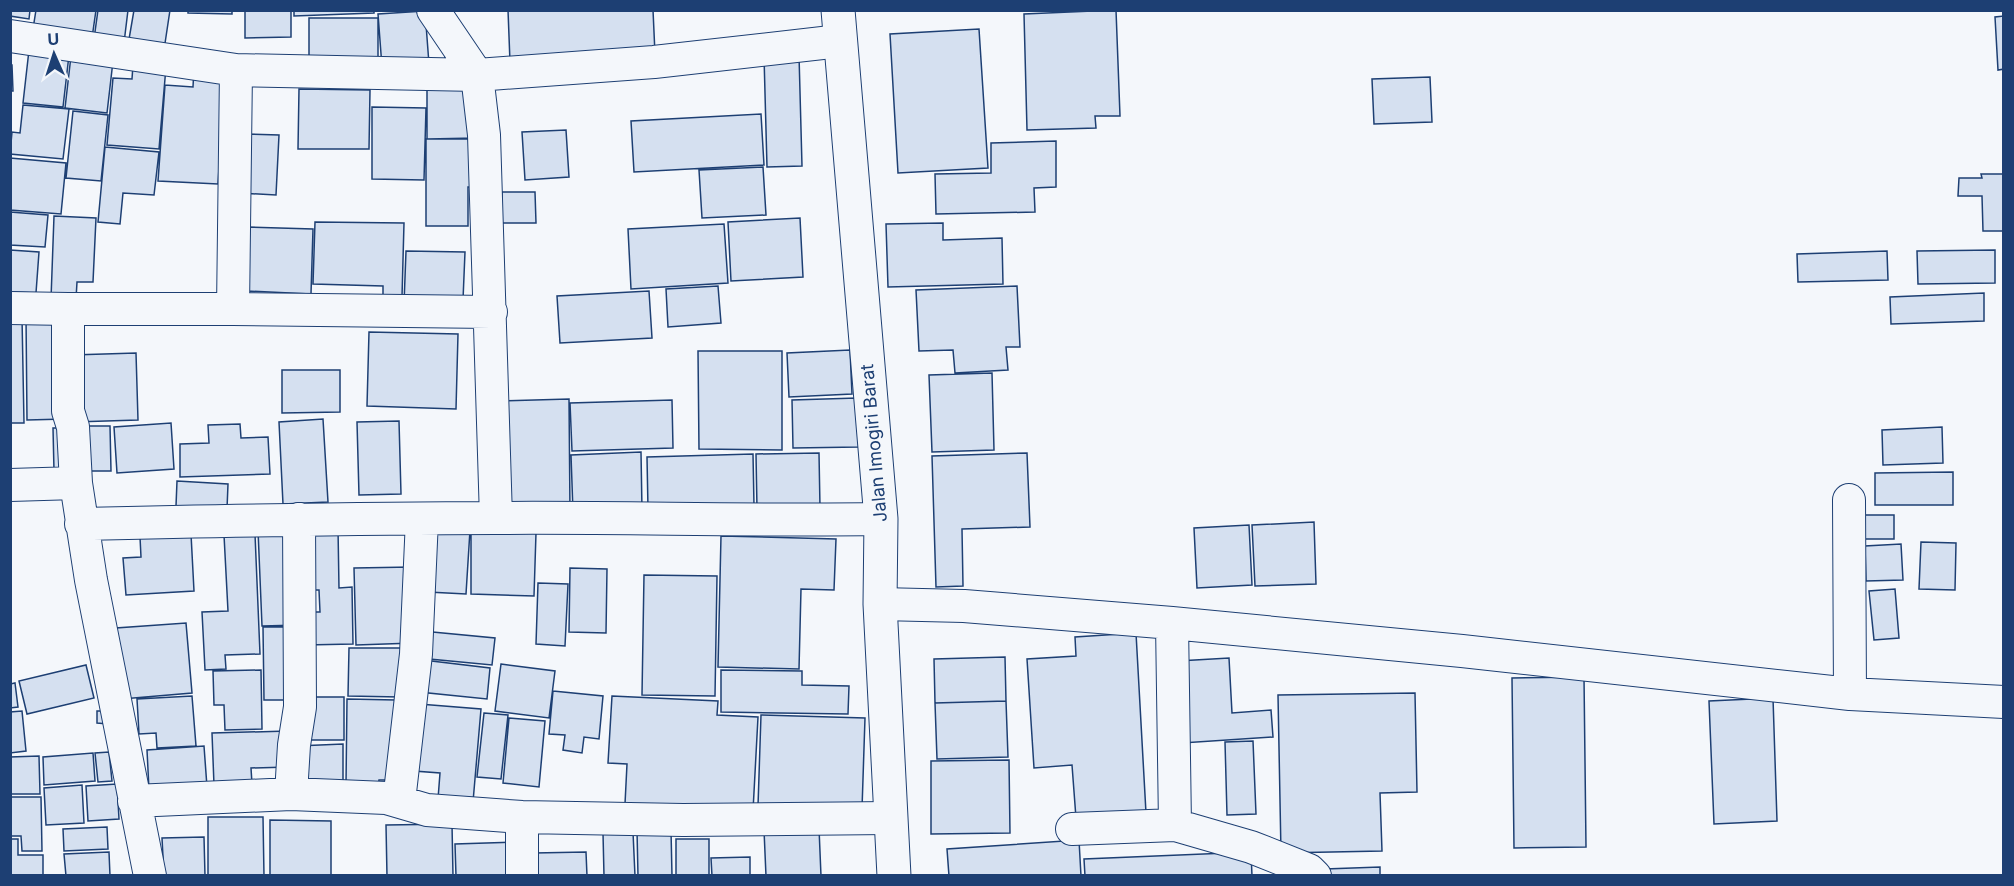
<svg xmlns="http://www.w3.org/2000/svg" width="2014" height="886" font-family="Inter,sans-serif">
<rect width="100%" height="100%" fill="#f4f7fb"/>
<path fill="#d5e0f0" stroke="#1d3f73" stroke-width="1.5" d="M10 10H30L29 19 10 16Z
M36 10H96L92 38 33 29Z
M98 10H128L124 43 94 39Z
M134 10H170L164 50 128 45Z
M188 10H232V14L188 13Z
M245 10H291V37L245 38Z
M294 10H374V13L294 16Z
M508 10H653L655 54 510 62Z
M1116 10 1120 116H1095L1096 128 1027 130 1024 14Z
M425 11 429 64 382 67 378 14Z
M2004 16V69L1998 70 1995 17Z
M309 18H378V69H309Z
M979 29 988 168 898 173 890 34Z
M29 50 69 55 63 107 23 103Z
M799 55 802 166 767 167 764 56Z
M71 56 113 61 107 113 65 108Z
M10 65H12L13 91H10Z
M133 65 166 67 159 149 107 145 113 78 132 79Z
M194 68 225 70 218 184 158 181 165 85 193 87Z
M1430 77 1432 122 1374 124 1372 79Z
M427 86 476 87V138L427 139Z
M299 89 370 90 369 149H298Z
M23 105 69 109 63 159 10 154 12 132 20 133Z
M372 107 426 108 424 180 372 179Z
M73 111 108 115 101 181 66 178Z
M761 114 764 165 634 172 631 121Z
M566 130 569 177 525 180 522 132Z
M243 134 279 135 276 195 240 193Z
M426 139H483V187H468V226H426Z
M1056 141V187L1034 188 1035 212 936 214 935 174 991 173V143Z
M105 147 159 152 154 195 123 193 120 224 98 222Z
M10 158 66 163 61 214 10 210Z
M763 167 766 215 702 218 699 170Z
M1981 174H2004V231H1983L1982 196H1958L1959 178H1982Z
M502 192H535L536 223H501Z
M10 212 48 215 45 247 10 245Z
M54 216 96 218 93 282H77L76 299H51Z
M800 218 803 277 731 281 728 222Z
M315 222 404 223 402 297H383V286L313 284Z
M943 223V240L1002 238 1003 284 888 287 886 224Z
M724 224 728 283 631 289 628 229Z
M249 227 313 229 311 294 247 291Z
M10 250 39 252 36 293 10 292Z
M1995 250V283L1918 284 1917 251Z
M406 251 465 252 463 300 404 304Z
M1887 251 1888 280 1798 282 1797 254Z
M718 286 721 323 668 327 666 289Z
M1017 286 1020 347H1006L1008 370 955 373 953 350 919 351 916 290Z
M649 291 652 338 560 343 557 296Z
M1984 293V321L1891 324 1890 297Z
M64 315 65 419 27 420 26 316Z
M10 317H22L24 423H10Z
M369 332 458 334 456 409 367 406Z
M850 350 852 394 789 397 787 353Z
M698 351H782V450L699 449Z
M136 353 138 420 74 422 72 355Z
M282 370H340V412L282 413Z
M992 373 994 450 932 452 929 375Z
M857 398 859 447 793 448 792 400Z
M569 399 570 512H503L502 401Z
M672 400 673 448 572 451 570 403Z
M323 419 328 502 283 504 279 422Z
M399 421 401 494 359 495 357 422Z
M171 423 174 469 117 473 114 427Z
M240 424 241 438 268 437 270 474 180 477V444L209 443 208 425Z
M77 426H110L111 471H77Z
M1942 427 1943 463 1883 465 1882 430Z
M53 428H71L72 471H54Z
M641 452 642 510 573 512 571 455Z
M819 453 820 508 757 509 756 454Z
M1027 453 1030 527 962 529 963 586 936 587 932 456Z
M753 454 754 506 648 509 647 457Z
M1953 472V505H1875V473Z
M177 481 228 484 227 509 176 506Z
M1864 515H1894V539H1864Z
M1314 522 1316 584 1255 586 1252 525Z
M1249 525 1252 585 1197 588 1194 528Z
M307 528H338L339 588 352 587 353 644 305 645V612H320L319 590H308Z
M431 528 470 530 466 594 428 592Z
M296 529 300 625 262 626 258 530Z
M471 532 536 533 534 596 471 594Z
M191 534 194 591 126 595 123 558 141 557 140 537Z
M255 534 260 654 225 655 226 669 205 670 202 612 228 611 224 535Z
M721 536 836 539 834 590 801 589 799 669 718 667Z
M1921 542 1956 543 1955 590 1919 589Z
M1901 544 1903 580 1866 581 1865 546Z
M412 567 414 643 356 645 354 568Z
M570 568 607 569 606 633 569 632Z
M644 575 717 576 715 696 642 695Z
M538 583 568 584 565 646 536 644Z
M1895 589 1899 638 1874 640 1869 591Z
M186 623 192 693 122 699 116 628Z
M263 627H297V700H264Z
M422 631 495 638 492 665 419 658Z
M1136 633 1146 813 1076 818 1072 765 1034 768 1027 659 1076 656 1075 637Z
M349 648H401L400 697 348 696Z
M1005 657 1006 701 935 703 934 659Z
M1229 658 1232 713 1271 710 1273 737 1182 743 1178 661Z
M423 660 490 668 487 699 419 692Z
M501 664 555 671 549 718 495 711Z
M86 665 94 698 27 714 19 681Z
M261 670 262 729 225 730 224 705H214L213 671Z
M721 670 802 671V685L849 686 848 714 721 712Z
M1584 677 1586 847 1514 848 1512 678Z
M15 683 18 707 10 708V684Z
M553 691 603 696 599 739 584 737 582 753 563 750 565 735 549 734Z
M1415 693 1417 792 1380 793 1382 851 1281 853 1278 695Z
M192 696 196 746 157 748 156 733 139 734 137 699Z
M612 696 718 701 717 715 758 717 753 811 625 804 627 764 608 763Z
M309 697H344V740H309Z
M1773 698 1777 821 1714 824 1709 701Z
M347 699 396 700 394 780H379L378 786 346 785Z
M1006 701 1008 757 937 759 935 703Z
M419 704 481 709 473 802 438 799 440 773 414 771Z
M22 711 26 751 10 753V712Z
M97 711H109L108 724 97 723Z
M484 713 508 715 501 779 477 777Z
M761 715 865 718 862 809 758 806Z
M509 718 545 721 539 787 503 783Z
M288 731 289 767 251 768 252 784 214 785 212 733Z
M1253 741 1256 814 1227 815 1225 742Z
M343 744V782L307 783 297 746Z
M204 746 207 787 149 790 147 750Z
M109 752 112 781 98 782 95 753Z
M93 753 95 781 44 785 43 757Z
M39 756 40 794H10V757Z
M1009 760 1010 833 931 834V761Z
M117 784 119 819 88 821 86 786Z
M82 785 84 823 46 825 44 788Z
M10 797H41L42 851H22L21 836H10Z
M208 817H263L264 876H208Z
M270 820 331 821V876H270Z
M452 824 453 876H387L386 825Z
M107 827 108 849 64 851 63 829Z
M819 828 821 876H766L764 830Z
M637 830H671L672 876H638Z
M633 832 635 876H604L603 833Z
M204 837 205 876H164L162 838Z
M10 839H18V855H43V876H10Z
M676 839H709V876H676Z
M1079 840 1081 876H949L947 849Z
M518 842 519 876H456L455 844Z
M109 852 110 876H66L64 854Z
M586 852 587 876H534V853Z
M1251 852 1252 876H1085L1084 859Z
M750 857V876H712L711 858Z
M1380 867V876H1326L1325 869Z"/>
<g fill="none" stroke-linecap="round" stroke-linejoin="round">
<g stroke="#1d3f73" stroke-width="34">
<path id="street" d="M433 10 477 75 484 135 496 518
M10 36 236 70 477 75 654 62 840 41
M10 308 68 309
M233 309 491 312
M10 485 76 483
M1849 500 1850 694
M81 524C219 521 357 518 495 518 624 517 752 521 881 519
M880 604 964 606 1172 623 1462 651 1850 694 2004 702
M1172 623 1175 825
M291 794 294 745 300 707 299 519
M134 801 291 794 386 798 427 810 522 817 683 820 890 818
M399 801 416 654 422 519
M1072 829 1175 825 1251 847 1309 870 1315 876
M150 876 91 580 76 483 73 427 68 411V309H233L236 70
M522 876V817"/>
</g>
<g stroke="#1d3f73" stroke-width="35">
<path id="secondary" d="M838 10 881 519 880 604 894 876"/>
</g>
<use href="#street" stroke="#f4f7fb" stroke-width="32"/>
<use href="#secondary" stroke="#f4f7fb" stroke-width="33"/>
</g>
<g text-anchor="middle" stroke-width="4.5" stroke-linejoin="round" paint-order="stroke">
<g font-size="18" fill="#1d3f73" stroke="#f4f7fb">
<text transform="translate(874 443) rotate(-95)" y="6">Jalan Imogiri Barat</text>
</g>
</g>
<rect width="2014" height="886" fill="none" stroke="#1d3f73" stroke-width="24"/>
<g transform="translate(54 54) rotate(357)" stroke="#f4f7fb" stroke-width="4.5" paint-order="stroke">
<path d="M0-4.5L10 22L0 15L-10 22Z" fill="#1d3f73"/>
<text y="-9" font-size="16" font-weight="bold" text-anchor="middle" fill="#1d3f73">U</text>
</g>
</svg>
